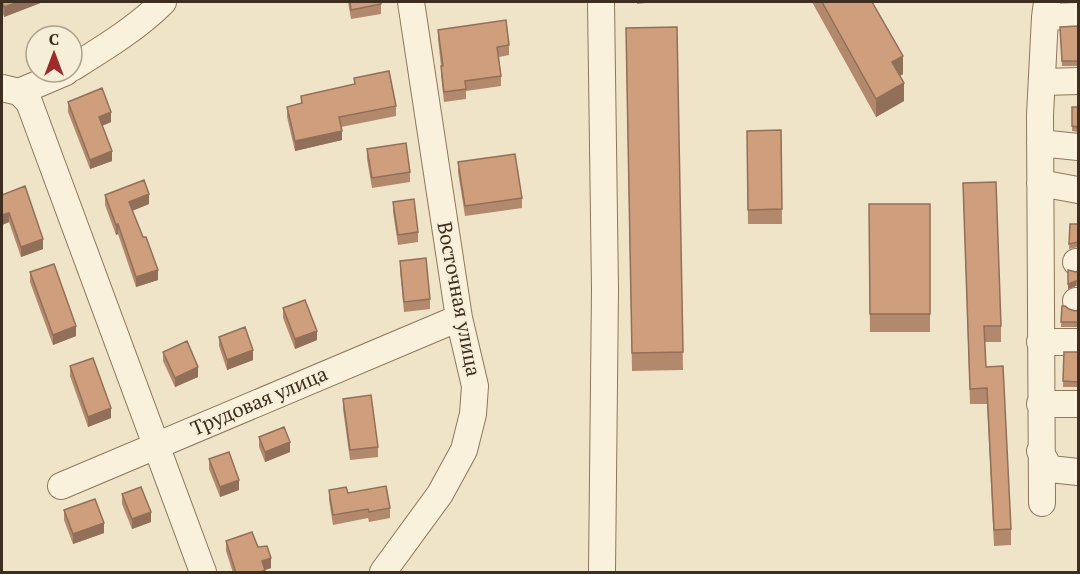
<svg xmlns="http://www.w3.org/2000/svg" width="1080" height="574" font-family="'PT Serif',serif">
<rect width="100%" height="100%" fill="#f0e4c8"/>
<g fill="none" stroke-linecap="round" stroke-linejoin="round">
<g stroke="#8d765c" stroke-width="28">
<path id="minor" d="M601 2 605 289 602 572
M1045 17 1078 16
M72 68C104 48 137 28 163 2
M1043 82 1078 81
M2 88 19 92 29 102 203 572
M19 92 66 72
M1040 143 1078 147
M1040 183 1078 190
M1076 262H1078
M1076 301H1078
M1040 342H1078
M1040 404H1078
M1040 451 1050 469 1078 472
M61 486 459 318
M1042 503 1040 115 1045 17 1047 2
M383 572 440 494 464 450 473 414 475 386 459 318 411 2"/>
</g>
<use href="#minor" stroke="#faf1dc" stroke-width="26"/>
</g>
<path fill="#b2896c" d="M2 2H43L4 17 2 11Z
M348 2H382H381V14L351 19Z
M637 2H654L637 4Z
M812 2H872L903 74 900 76 904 101 876 117Z
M1078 26V66H1062L1060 27Z
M677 27 683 370 632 371 626 46Z
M438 30 509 45V55L499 57 501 76V86L466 91V99L444 102 441 76V66L438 39Z
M354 78 396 106V116L341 127 342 140 295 151 287 117V107L301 104V96L354 84Z
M68 102 111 122 102 126 112 161 90 169 68 112Z
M1072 107H1078V132L1072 131Z
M781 130 782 224H748L747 131Z
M367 149 410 172V182L372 188 367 159Z
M458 162 522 198V208L465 216 458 172Z
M963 183 1001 326V342H985L986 367 1011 529V545L994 546 987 404H970Z
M2 195 43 249 21 257 9 222 2 225Z
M105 195 149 204 132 211 158 280 136 287 118 234 116 235 105 205Z
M393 202 418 232V242L398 245 393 212Z
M869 204H930V332H870Z
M1070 224H1078V247L1069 249Z
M400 261 430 299V309L404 312 400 271Z
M1078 271V286H1076L1068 289 1076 272Z
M30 272 76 336 53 345 30 282Z
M1062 306 1069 309 1075 311 1078 310V327H1061Z
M283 308 317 340 295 349 283 318Z
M219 337 253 360 227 370 219 346Z
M163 352 198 377 175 387 163 361Z
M1064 352H1078V387H1063Z
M70 366 111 418 88 427 70 376Z
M343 399 378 447V457L350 460 343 409Z
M259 437 290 452 265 462 259 447Z
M209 459 239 490 220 497 209 469Z
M329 490 348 493 390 508V518L369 522 368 518 333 525 329 500Z
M122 494 151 522 132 529 122 504Z
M64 510 104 533 73 544 64 520Z
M226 541 258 547 271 568 265 570V573H233L226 551Z"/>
<path fill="#916f58" d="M19 2H43L4 17V7Z
M903 56V74L892 80V62Z
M904 83V101L876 117V99Z
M111 112V122L99 127V117Z
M342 131V140L295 151V141Z
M112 151V161L90 169V160Z
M149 194V204L129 212V202Z
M9 213V222L2 225V215Z
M118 224V234L116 235V225Z
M43 239V249L21 257V247Z
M158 270V280L136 287V277Z
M1076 281V286L1068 289V284Z
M76 326V336L53 345V335Z
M317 331V340L295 349V339Z
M253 350V360L227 370V360Z
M198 367V377L175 387V378Z
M111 408V418L88 427V417Z
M290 442V452L265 462V452Z
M239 480V490L220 497V487Z
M151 512V522L132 529V519Z
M104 523V533L73 544V534Z
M271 558V568L262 571V561Z
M2 560H3V569L2 570Z"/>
<path fill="#cf9f7d" stroke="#916f58" stroke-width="1.5" d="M2 2H19L4 7Z
M350 2H381V4L351 10Z
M822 2H872L903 56 892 62 904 83 876 99Z
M506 20 509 45 497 47 501 76 465 81 466 89 444 92 441 66H443L438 30Z
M1078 26V61H1062L1060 27Z
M677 27 683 352 632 353 626 28Z
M389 71 396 106 339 117 342 131 295 141 287 107 302 103 301 96 355 84 354 78Z
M102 88 111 112 99 117 112 151 90 160 68 102Z
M1072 107H1078V127L1072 126Z
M781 130 782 209 748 210 747 131Z
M406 143 410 172 372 178 367 149Z
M515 154 522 198 465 206 458 162Z
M144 180 149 194 129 202 143 237H146L158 270 136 277 118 224 116 225 105 195Z
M996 182 1001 326H984L986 367 1003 366 1011 529 994 530 987 388 970 389 963 183Z
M25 186 43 239 21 247 9 213 2 215V195Z
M414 199 418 232 398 235 393 202Z
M869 204H930V314H870Z
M1070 224H1078V242L1069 244Z
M426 258 430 299 404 302 400 261Z
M54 264 76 326 53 335 30 272Z
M1068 270 1076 272 1078 271V281H1076L1068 284Z
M305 300 317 331 295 339 283 308Z
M1062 306H1065L1069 309 1075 311 1078 310V322H1061Z
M245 327 253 350 227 360 219 337Z
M187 341 198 367 175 378 163 352Z
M1064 352H1078V382L1063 381Z
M93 358 111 408 88 417 70 366Z
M371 395 378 447 350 450 343 399Z
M284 427 290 442 265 452 259 437Z
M229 452 239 480 220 487 209 459Z
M386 486 390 508 369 512 368 509 333 515 329 490 346 487 348 493Z
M141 487 151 512 132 519 122 494Z
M95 499 104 523 73 534 64 510Z
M252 532 258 547 267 546 271 558 262 561 265 570 258 573H236L226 541Z"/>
<g text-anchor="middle" stroke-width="4.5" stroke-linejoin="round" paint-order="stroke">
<g font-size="20" fill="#3d2e20" stroke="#f7eed8">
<text transform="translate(459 299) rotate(79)" y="7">Восточная улица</text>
<text transform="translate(259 401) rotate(-23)" y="7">Трудовая улица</text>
</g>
</g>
<rect width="1080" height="574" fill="none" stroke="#3d2e20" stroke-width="6"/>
<g transform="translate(54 54)"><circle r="28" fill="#f7eed8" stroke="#ada18e" stroke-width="1.5"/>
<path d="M0-4.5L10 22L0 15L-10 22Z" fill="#9e2a2b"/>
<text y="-9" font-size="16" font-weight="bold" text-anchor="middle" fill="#3d2e20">С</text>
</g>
</svg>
